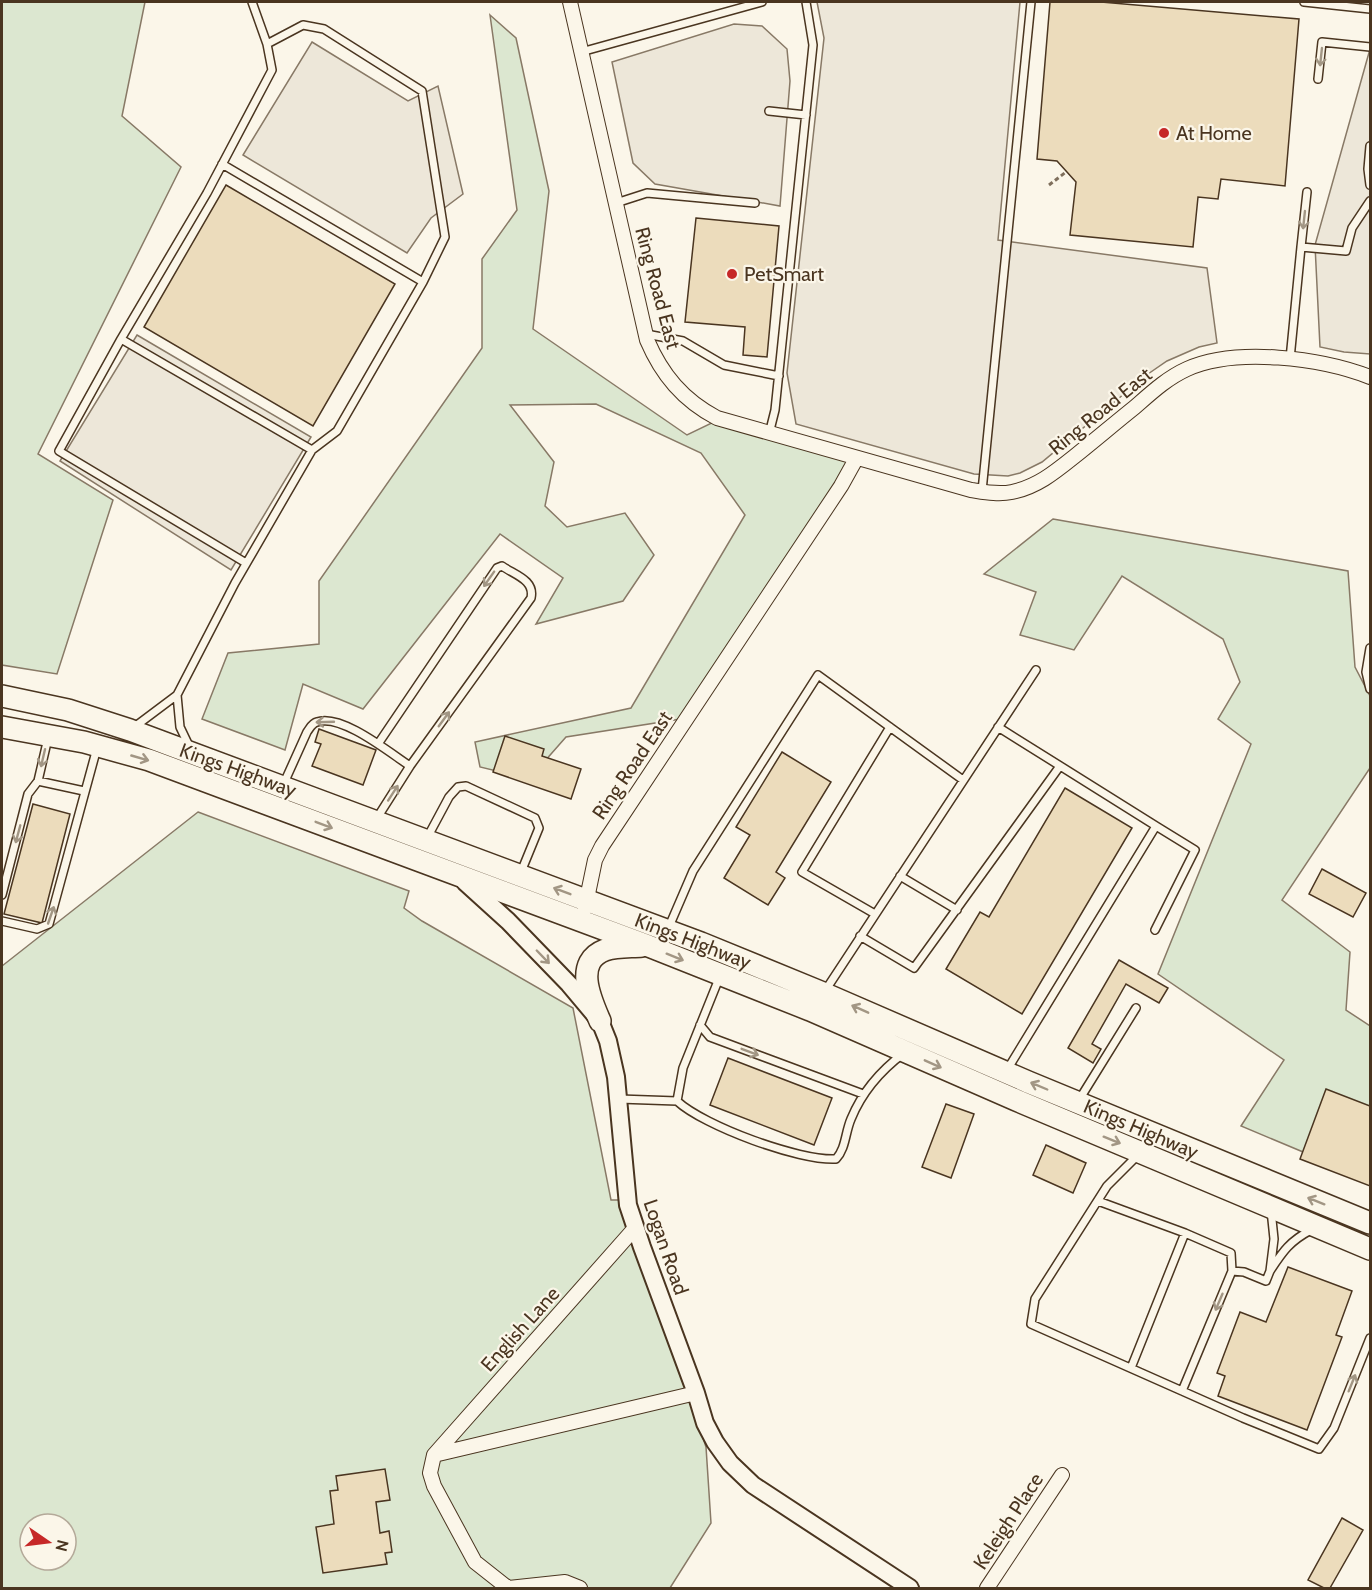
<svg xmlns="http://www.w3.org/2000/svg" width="1372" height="1590" font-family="Cabin,sans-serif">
<rect width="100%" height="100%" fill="#fbf6e9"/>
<path fill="#dce7d0" stroke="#887966" stroke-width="1.5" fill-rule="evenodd" d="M2 2H145L122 116 181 167 38 454 113 500 57 674 2 665Z
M490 15 516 38 549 191 533 329 687 435 724 417 860 457 687 718 566 737 529 779 480 767 475 742 631 708 745 515 701 453 596 404 510 405 554 462 545 506 567 527 625 513 654 555 623 601 536 624 563 578 500 534 363 709 303 684 285 750 202 719 228 653 319 644V581L482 348V259L517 210Z
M1053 519 1348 571 1355 667 1370 696V768L1282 900 1350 952 1346 1010 1370 1026V1180L1241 1126 1284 1060 1158 974 1251 744 1218 719 1240 682 1223 639 1122 576 1074 650 1020 635 1036 592 984 574Z
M198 812 409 891 404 908 422 921 573 1008 611 1200H628L706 1447 711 1523 670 1588H2V966ZM30 1524H66V1560H30Z"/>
<path fill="#ede7d9" stroke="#887966" stroke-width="1.5" d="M817 2H1020L998 240 1207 268 1217 343 1199 347 1167 361 1148 374 1042 462 1020 473 1008 476 974 474 796 424 787 373 824 38Z
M734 24 762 26 787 49 790 81 780 206 655 184 633 163 612 62Z
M312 42 408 101 438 86 463 194 431 218 407 253 243 155Z
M1370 49V354L1344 352 1320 347 1315 245Z
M137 335 311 437 231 570 60 461Z"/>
<path fill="#ecdcbc" stroke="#4a3520" stroke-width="1.5" d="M1050 2H1101L1299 19 1285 186 1221 179 1218 199 1198 197 1193 247 1070 235 1076 182 1057 161 1037 159Z
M226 185 395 284 313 426 144 327Z
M696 218 779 226 767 357 743 355 745 327 685 322Z
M319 729 376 750 363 785 312 766 321 744 315 742Z
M505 736 544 749 542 756 581 769 571 799 493 772Z
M782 752 831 782 776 872 785 878 768 905 724 878 750 835 736 827Z
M1065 788 1132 828 1022 1014 946 969 980 912 989 917Z
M33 804 70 814 42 923 4 914Z
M1322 869 1366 893 1353 917 1309 894Z
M1119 960 1168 988 1159 1003 1126 984 1092 1044 1101 1049 1093 1063 1068 1048Z
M728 1058 832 1098 814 1145 710 1105Z
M1326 1089 1370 1106V1186L1300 1159Z
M946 1104 974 1114 951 1178 922 1167Z
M1046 1145 1086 1163 1073 1193 1033 1175Z
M1288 1267 1352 1291 1336 1335 1342 1337 1307 1430 1218 1396 1225 1376 1217 1373 1240 1312 1266 1322Z
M385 1469 390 1500 376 1502 380 1533 389 1531 392 1552 385 1553 387 1564 323 1573 316 1527 334 1524 330 1491 338 1490 336 1476Z
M1342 1518 1363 1530 1330 1588H1324L1308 1580Z"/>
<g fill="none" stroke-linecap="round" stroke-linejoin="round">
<g stroke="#4a3520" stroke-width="10">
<path id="service" d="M1304 2 1370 9
M267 44 303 25 324 29 422 91 445 237 423 282
M581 52 762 2
M1318 79 1322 42 1370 47
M769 111 806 115
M1370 146 1368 169 1370 185
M222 164 423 282 337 431 312 450
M616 203 647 193 755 203
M1301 247 1307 192
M646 334 683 341 724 365 779 376
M121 339 59 451 246 563
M1290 359 1301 247 1346 251 1352 228 1370 201
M769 434 775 410 813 45 806 2
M982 491 1031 2
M1370 648 1366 672 1370 689
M177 695 180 727 190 748
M998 727 1156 826 1007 1070
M133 728 177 695 235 583 312 450 121 339 207 193 272 70 267 44 252 2
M38 781 84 791
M284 783 307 732C310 728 312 723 317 722 341 713 390 753 410 766
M377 818 410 766 531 598C535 580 515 575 502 566L497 568 378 744
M427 838 449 797 458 787 466 786 535 818 539 828 521 872
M900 876 957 910
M2 895 28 794 38 781 48 738
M875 914 802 872 890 727
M2 921 37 929 49 924 97 748
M668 929 693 871 818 675 963 780
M1155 930 1195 850 1156 826
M860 936 914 968 1060 766
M720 976 683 1068 677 1101C704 1126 799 1161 836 1159 846 1148 845 1133 851 1119 862 1092 880 1071 904 1053
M825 991 1036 670
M700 1025 710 1037 863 1094
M619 1099 677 1101
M1079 1100 1136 1008
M1137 1156 1107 1186 1035 1299 1031 1324 1243 1418 1319 1449 1334 1428 1370 1338
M1098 1201 1185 1233
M1271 1210 1274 1239 1270 1271C1283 1251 1290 1241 1311 1230
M1131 1368 1185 1233 1231 1253 1232 1271
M1182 1391 1232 1271 1244 1272 1266 1281 1270 1271"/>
</g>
<g stroke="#4a3520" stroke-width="16">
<path id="minor" d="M570 2 647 340C662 375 683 400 717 418L971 490C984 492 998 495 1012 492 1037 487 1055 472 1075 456 1095 440 1115 423 1135 407 1151 393 1167 378 1187 369 1236 347 1321 358 1370 377
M585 908 595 860 602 846 841 486 856 459
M434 1455 696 1393
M508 1588 475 1562 434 1486 430 1473 434 1455 635 1228
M508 1588 565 1582 580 1588
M987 1588 1062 1475"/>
</g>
<g stroke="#4a3520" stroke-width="20">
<path id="tertiary" d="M465 882 508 921 569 984 600 1021 608 1041 616 1077 628 1205 642 1247 696 1393 705 1423 715 1442 730 1463 753 1485 910 1588"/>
</g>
<g stroke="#4a3520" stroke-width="24">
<path id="primary" d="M2 696 68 710 130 730 701 943 823 993 1028 1082 1370 1223
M2 727 84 742 149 760 646 945 810 1010 1016 1100 1370 1249
M600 1021C591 1000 573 962 605 950 616 946 631 947 642 946"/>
</g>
<path stroke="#7f6f5c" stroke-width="3" stroke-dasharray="4.5 3" stroke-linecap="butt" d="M1049 185 1066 172"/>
<use href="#service" stroke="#fbf6e9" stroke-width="7"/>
<use href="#minor" stroke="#fbf6e9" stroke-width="14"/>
<use href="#tertiary" stroke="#fbf6e9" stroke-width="16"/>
<use href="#primary" stroke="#fbf6e9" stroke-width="21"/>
</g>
<defs><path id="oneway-shaft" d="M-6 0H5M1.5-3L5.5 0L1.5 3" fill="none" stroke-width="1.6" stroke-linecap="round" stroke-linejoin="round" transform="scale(1.5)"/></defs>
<g stroke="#a29684">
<use href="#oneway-shaft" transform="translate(1321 57) rotate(96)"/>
<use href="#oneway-shaft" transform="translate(1304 220) rotate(96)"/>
<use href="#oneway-shaft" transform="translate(489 579) rotate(125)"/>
<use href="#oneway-shaft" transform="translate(444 719) rotate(-54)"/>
<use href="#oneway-shaft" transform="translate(325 722) rotate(178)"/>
<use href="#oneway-shaft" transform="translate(43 758) rotate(103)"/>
<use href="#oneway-shaft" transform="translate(140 758) rotate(16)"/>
<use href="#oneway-shaft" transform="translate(393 793) rotate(-57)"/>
<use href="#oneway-shaft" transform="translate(324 825) rotate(21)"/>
<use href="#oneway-shaft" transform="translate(18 834) rotate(105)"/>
<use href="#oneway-shaft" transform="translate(562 891) rotate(-159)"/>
<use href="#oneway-shaft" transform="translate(51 915) rotate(-71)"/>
<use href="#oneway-shaft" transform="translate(543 957) rotate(46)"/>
<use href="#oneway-shaft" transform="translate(675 957) rotate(22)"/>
<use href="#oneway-shaft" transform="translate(860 1009) rotate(-156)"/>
<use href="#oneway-shaft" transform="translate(750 1052) rotate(21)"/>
<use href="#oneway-shaft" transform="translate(933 1064) rotate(24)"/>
<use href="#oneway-shaft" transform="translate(1039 1086) rotate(-157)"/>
<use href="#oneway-shaft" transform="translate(1112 1140) rotate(22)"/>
<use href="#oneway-shaft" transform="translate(1316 1201) rotate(-158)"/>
<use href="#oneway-shaft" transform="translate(1219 1302) rotate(113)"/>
<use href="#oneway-shaft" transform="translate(1352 1383) rotate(-68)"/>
</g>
<g fill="#c62828" stroke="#fbf6e9" stroke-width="2">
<circle cx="1164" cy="133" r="6"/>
<circle cx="732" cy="274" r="6"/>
</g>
<g text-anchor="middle" stroke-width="4.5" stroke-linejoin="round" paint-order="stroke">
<g font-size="20" fill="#4a3520" stroke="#fbf6e9" text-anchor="start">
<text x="1176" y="140">At Home</text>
<text x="744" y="281">PetSmart</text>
</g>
<g font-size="20" fill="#4a3520" stroke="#fbf6e9">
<text transform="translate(658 288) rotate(75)" y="7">Ring Road East</text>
<text transform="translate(1100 411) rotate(-39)" y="7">Ring Road East</text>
<text transform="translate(632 765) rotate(-56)" y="7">Ring Road East</text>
<text transform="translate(238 770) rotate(20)" y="7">Kings Highway</text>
<text transform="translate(693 941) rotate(21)" y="7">Kings Highway</text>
<text transform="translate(1141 1129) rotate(23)" y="7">Kings Highway</text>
<text transform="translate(666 1247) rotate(71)" y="7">Logan Road</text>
<text transform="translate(520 1329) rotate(-48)" y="7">English Lane</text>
<text transform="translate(1008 1521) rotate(-57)" y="7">Keleigh Place</text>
</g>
</g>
<rect width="1372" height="1590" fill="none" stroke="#4a3520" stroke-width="6"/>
<g transform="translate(48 1542) rotate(104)"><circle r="28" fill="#fbf6e9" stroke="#b4a999" stroke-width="1.5"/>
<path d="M0-4.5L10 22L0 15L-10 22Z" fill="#c62828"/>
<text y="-9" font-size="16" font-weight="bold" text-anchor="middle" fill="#4a3520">N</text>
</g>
</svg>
